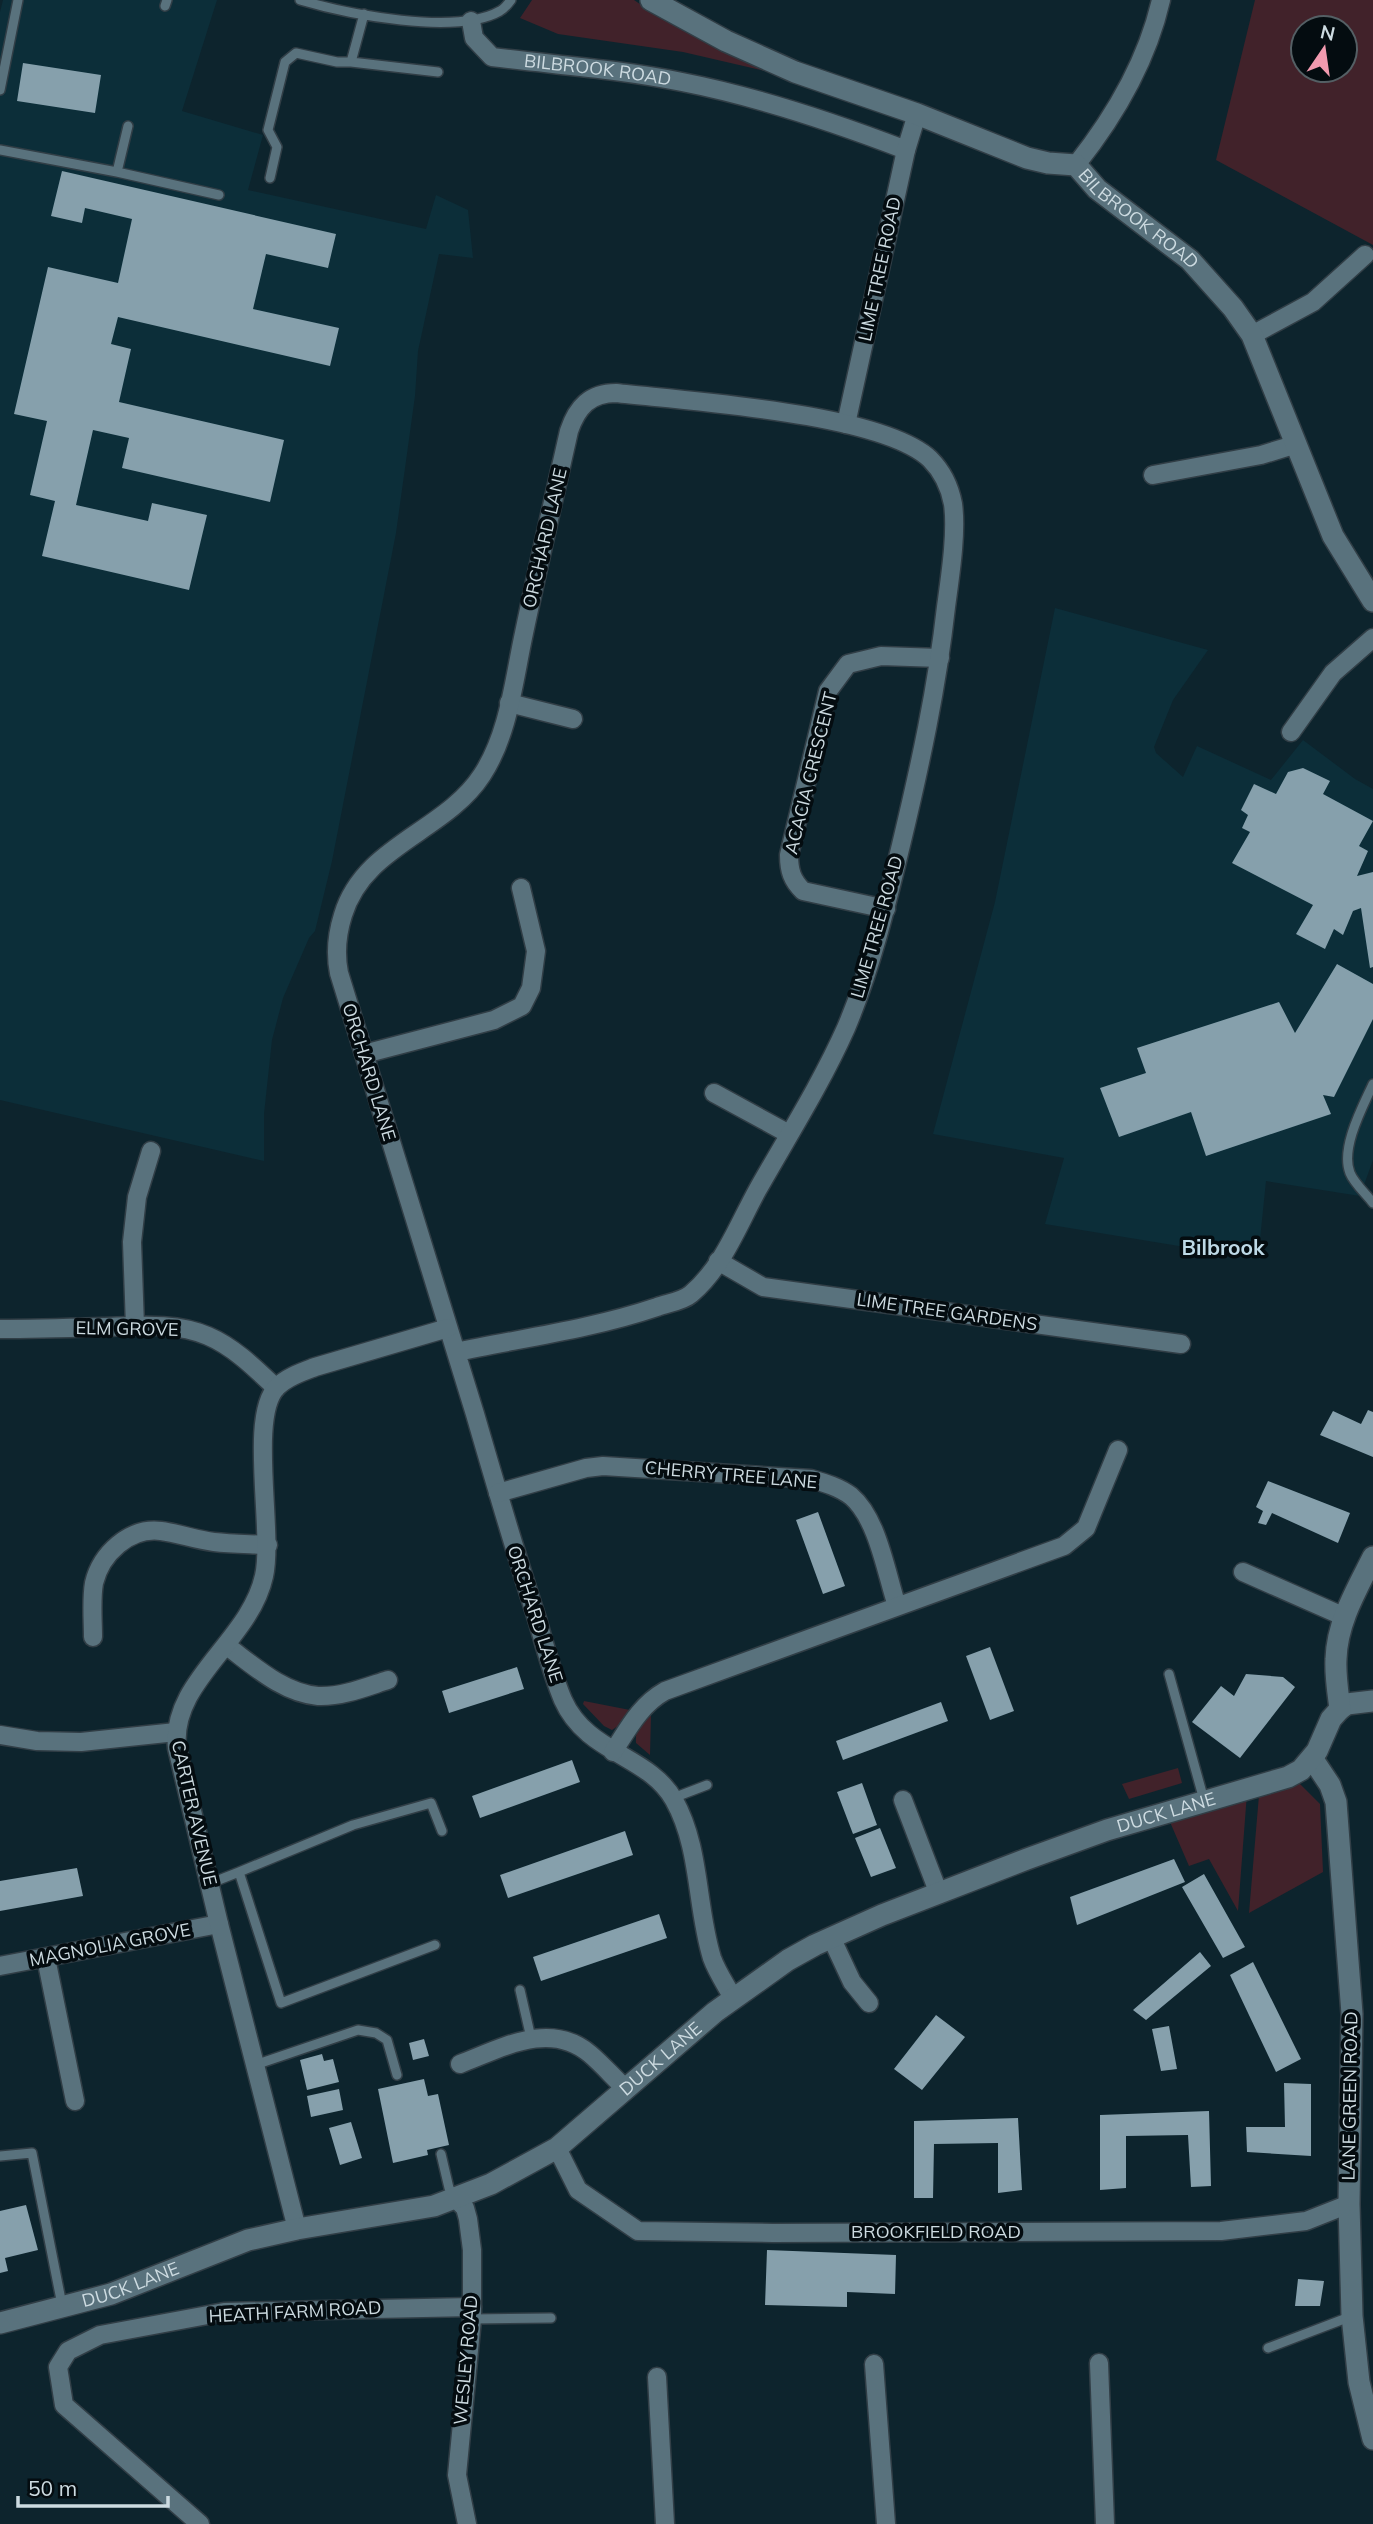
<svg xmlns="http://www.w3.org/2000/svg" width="1373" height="2524" font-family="Mulish,sans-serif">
<rect width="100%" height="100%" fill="#0d242d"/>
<path fill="#0c2e39" d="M3 0H217L182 111 263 135 248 190 426 229 436 195 468 210 473 258 439 254 418 351 415 396 396 533 332 861 315 931 309 938 283 998 272 1040 264 1114V1161L0 1100V12Z
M1055 608 1208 650 1173 700 1154 747 1156 753 1183 777 1197 746 1271 780 1303 740 1355 779 1373 789V1160L1360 1196 1266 1181 1258 1259 1045 1224 1064 1158 933 1134 995 902Z"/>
<path fill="#41222a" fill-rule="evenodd" d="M532 0H634L659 17 710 44 769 72 683 52 558 34 520 18Z
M1255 0H1373V245L1216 160ZM1303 28H1345V70H1303Z
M584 1701 630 1710 618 1726 612 1730 604 1726 583 1704Z
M648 1715H651L650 1755 636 1743C635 1731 640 1723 648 1715Z
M1178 1768 1182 1783 1129 1799 1122 1784Z
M1299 1783 1320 1804 1323 1872 1249 1913 1259 1795Z
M1247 1793 1238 1911 1209 1859 1189 1866 1170 1822Z"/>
<path fill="#86a0ac" d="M23 63 101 75 95 113 17 101Z
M62 171 336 234 328 268 266 254 253 309 339 328 330 366 118 317 111 344 131 349 119 402 284 440 270 502 122 468 129 438 93 430 76 505 148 521 152 503 207 515 189 590 42 556 55 501 30 495 47 421 14 414 48 267 118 283 132 219 85 208 82 223 51 216Z
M1303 768 1330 781 1323 794 1373 821 1359 846 1368 851 1357 876 1373 872V967L1370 968 1361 908 1353 911 1343 935 1334 929 1325 949 1296 934 1313 905 1232 863 1250 832 1242 828 1248 815 1241 810 1254 784 1276 794 1288 772Z
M1337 964 1373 984V1019L1334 1097 1323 1095 1331 1114 1206 1156 1191 1112 1119 1137 1100 1088 1146 1073 1137 1048 1279 1002 1295 1033Z
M1368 1410 1373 1412V1457L1320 1435 1333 1411 1361 1424Z
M1268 1481 1350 1513 1338 1543 1272 1513 1266 1525 1258 1523 1263 1511 1256 1507Z
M818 1512 845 1586 823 1594 796 1520Z
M990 1647 1014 1711 990 1720 966 1656Z
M517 1667 524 1689 449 1713 442 1691Z
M1246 1674 1283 1677 1295 1687 1240 1758 1192 1722 1221 1686 1234 1696Z
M941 1702 948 1721 843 1760 836 1741Z
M572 1760 580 1782 480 1818 472 1796Z
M862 1783 877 1825 853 1834 837 1792Z
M880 1828 896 1868 871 1877 855 1838Z
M625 1831 633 1855 508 1898 500 1875Z
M1174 1859 1185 1882 1077 1925 1070 1897Z
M77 1868 83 1896 0 1911V1881Z
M1204 1874 1245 1947 1223 1958 1182 1887Z
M659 1914 667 1938 541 1981 533 1957Z
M1200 1952 1211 1966 1146 2020 1133 2010Z
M1253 1962 1301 2059 1276 2072 1230 1975Z
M936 2015 965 2037 922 2090 894 2069Z
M1169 2026 1177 2069 1161 2071 1152 2029Z
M424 2039 429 2056 413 2060 409 2043Z
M322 2054 324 2061 333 2059 339 2082 307 2090 300 2060Z
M424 2079 428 2096 438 2094 449 2145 427 2150 428 2155 393 2163 378 2089Z
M1284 2083 1311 2084V2156L1247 2152 1246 2127H1285Z
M339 2089 343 2110 311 2117 307 2096Z
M1209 2111 1211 2186 1191 2187 1188 2135 1126 2136V2188L1100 2190V2115Z
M1018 2118 1022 2190 998 2193V2143L934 2144 933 2198H914V2121Z
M351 2122 362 2158 340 2165 329 2128Z
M26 2205 38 2250 5 2258 8 2271 0 2273V2211Z
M767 2250 896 2255 895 2294 847 2292V2307L765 2305Z
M1298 2279 1324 2281 1320 2306H1295Z"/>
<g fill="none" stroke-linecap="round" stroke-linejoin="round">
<g stroke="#313e46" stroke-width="12">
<path id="service" d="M300 0C347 14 456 36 500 11 504 9 508 4 511 0
M165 6 167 0
M364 14 351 62 438 72
M0 90 18 0
M0 150 117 172 128 126
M117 172 219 195
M270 178 277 147 268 130 285 62 296 53 337 62H351
M1373 1084C1363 1106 1340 1148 1350 1173 1354 1183 1366 1194 1373 1203
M1169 1674 1204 1800
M673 1798 707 1785
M239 1872 353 1825 431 1803 442 1831
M211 1883 239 1872 281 2003 435 1945
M520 1990 531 2038
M255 2065 358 2030 376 2033 387 2040 397 2075
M441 2154 449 2188 455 2199
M0 2156 32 2153 62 2305
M472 2319 551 2318
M1268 2348 1352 2316"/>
</g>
<g stroke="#313e46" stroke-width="21">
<g id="minor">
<path id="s1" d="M471 21 474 38 492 57C555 65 619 69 682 82 759 97 833 122 906 150"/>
<path d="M1076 165C1115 116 1147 61 1161 0"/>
<path d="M1252 335 1313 302 1365 255"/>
<path d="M846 424 906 150 917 114"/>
<path d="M1153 475 1261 455 1297 444"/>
<path d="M509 703 573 719"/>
<path d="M1291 732 1333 673 1373 638"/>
<path d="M886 909 803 891C792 880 789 871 789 855L828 691 848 664 881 656 940 658"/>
<path d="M364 1054 494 1020 522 1006 531 988 536 951 521 888"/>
<path d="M714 1093 789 1134"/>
<path d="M718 1261 763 1287 1181 1344"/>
<path d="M135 1326 132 1242 137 1197 151 1151"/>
<path d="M0 1329C34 1329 68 1328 102 1327 137 1326 176 1322 208 1336 234 1347 256 1369 276 1388"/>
<path d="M456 1352C523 1338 592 1329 657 1307 668 1303 683 1301 691 1294 723 1267 738 1225 758 1189 788 1136 821 1084 846 1028 871 969 886 907 901 845 920 766 937 688 946 607 950 577 957 533 953 504 950 488 942 471 930 459 881 413 687 401 616 393 590 393 577 407 569 431 554 498 538 566 524 633 514 679 509 734 482 775 445 832 364 845 343 915 337 934 335 953 339 973 383 1120 431 1267 475 1414 495 1483 515 1552 537 1619 545 1646 552 1674 563 1700 587 1754 649 1755 674 1800 701 1848 696 1907 712 1958 717 1972 726 1985 733 1998"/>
<path d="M498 1493 586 1468 603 1466 811 1479C825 1483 839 1487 851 1496 878 1519 886 1573 897 1606"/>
<path d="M1243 1572 1345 1617"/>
<path d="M93 1637C93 1620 91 1600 94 1583 101 1554 129 1527 161 1531 178 1533 196 1540 214 1542 231 1544 250 1544 268 1545"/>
<path d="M227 1646C254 1666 283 1693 318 1696 342 1697 366 1687 388 1680"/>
<path d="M0 1735 37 1741 81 1742 176 1732"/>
<path d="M613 1752C628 1729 640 1705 665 1691L1064 1546 1086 1528 1118 1450"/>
<path d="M903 1800 939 1894"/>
<path d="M831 1937 852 1982 869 2003"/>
<path d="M46 1958 75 2101"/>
<path d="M0 1966 219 1924"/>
<path d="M460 2064C502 2048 550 2020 590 2054 603 2065 614 2078 626 2089"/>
<path d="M557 2148 578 2190 638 2231 773 2233 1221 2231 1306 2221 1349 2204"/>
<path d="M456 2199 465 2208 468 2219 472 2250V2319L457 2475 467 2524"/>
<path d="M297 2229 219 1924 177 1748C170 1681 250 1641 264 1576 274 1531 248 1416 277 1387 287 1377 302 1372 315 1367L448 1328"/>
<path d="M1099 2363 1105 2524"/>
<path d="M874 2364 886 2524"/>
<path d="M657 2377 665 2524"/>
<path d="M200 2524 64 2405 58 2367 68 2351 100 2335 224 2312 472 2307"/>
</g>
</g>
<g stroke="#313e46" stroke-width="24">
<g id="tertiary">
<path id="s2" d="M651 0 726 41 795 72 917 114 1027 158 1048 163 1076 165 1097 189 1190 260 1233 308 1252 335 1333 536 1373 601"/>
<path d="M1340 1709 1347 1704 1373 1701"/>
<path d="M1312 1758 1330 1785 1336 1802 1352 2014 1349 2204 1352 2316 1359 2382 1373 2439"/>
<path id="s3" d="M0 2323 111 2294 248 2240 297 2229 434 2206 491 2184 557 2148 715 2012 788 1960 815 1945 882 1915 1027 1859 1107 1830 1288 1777 1301 1770 1317 1751 1331 1719 1340 1709C1338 1693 1335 1675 1336 1659 1337 1622 1357 1589 1373 1557"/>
</g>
</g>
<use href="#service" stroke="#59727d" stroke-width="9"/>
<use href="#minor" stroke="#59727d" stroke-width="18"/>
<use href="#tertiary" stroke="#59727d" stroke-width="21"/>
</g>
<g text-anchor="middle" stroke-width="7" stroke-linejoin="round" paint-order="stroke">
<g font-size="18" fill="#cddbe1" stroke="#040c10">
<text dy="6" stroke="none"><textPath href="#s1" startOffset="150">BILBROOK ROAD</textPath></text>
<text dy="6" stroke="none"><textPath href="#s2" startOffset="541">BILBROOK ROAD</textPath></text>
<text transform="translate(880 269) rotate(-78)" y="6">LIME TREE ROAD</text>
<text transform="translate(545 538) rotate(-77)" y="6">ORCHARD LANE</text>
<text transform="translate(811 773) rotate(-76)" y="6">ACACIA CRESCENT</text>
<text transform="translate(877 927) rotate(-74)" y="6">LIME TREE ROAD</text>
<text transform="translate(369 1072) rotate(73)" y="6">ORCHARD LANE</text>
<text transform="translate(947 1312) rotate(8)" y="6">LIME TREE GARDENS</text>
<text transform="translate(127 1329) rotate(1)" y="6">ELM GROVE</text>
<text transform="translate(731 1475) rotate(5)" y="6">CHERRY TREE LANE</text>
<text transform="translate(535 1614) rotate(72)" y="6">ORCHARD LANE</text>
<text transform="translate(194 1813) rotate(77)" y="6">CARTER AVENUE</text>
<text dy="6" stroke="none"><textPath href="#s3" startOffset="1292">DUCK LANE</textPath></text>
<text transform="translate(110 1945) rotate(-11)" y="6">MAGNOLIA GROVE</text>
<text dy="6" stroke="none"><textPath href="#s3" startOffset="724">DUCK LANE</textPath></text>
<text transform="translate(1350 2096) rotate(-89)" y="6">LANE GREEN ROAD</text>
<text x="936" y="2238">BROOKFIELD ROAD</text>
<text dy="6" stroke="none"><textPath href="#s3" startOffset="136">DUCK LANE</textPath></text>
<text transform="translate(295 2312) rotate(-3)" y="6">HEATH FARM ROAD</text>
<text transform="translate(466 2360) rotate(-85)" y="6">WESLEY ROAD</text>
</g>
<g font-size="21" font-weight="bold" fill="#bed9e6" stroke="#040c10">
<text x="1223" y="1255">Bilbrook</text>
</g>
</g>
<g transform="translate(1324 49) rotate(13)"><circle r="33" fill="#040c10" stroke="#545f64" stroke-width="2"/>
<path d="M0-5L12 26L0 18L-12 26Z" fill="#f29aaf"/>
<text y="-10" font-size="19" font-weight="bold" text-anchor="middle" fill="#cddbe1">N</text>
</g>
<path d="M18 2496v10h150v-10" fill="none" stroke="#cddbe1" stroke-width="3.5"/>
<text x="28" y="2496" font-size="21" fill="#cddbe1" stroke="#040c10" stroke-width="5" paint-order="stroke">50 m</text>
</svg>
